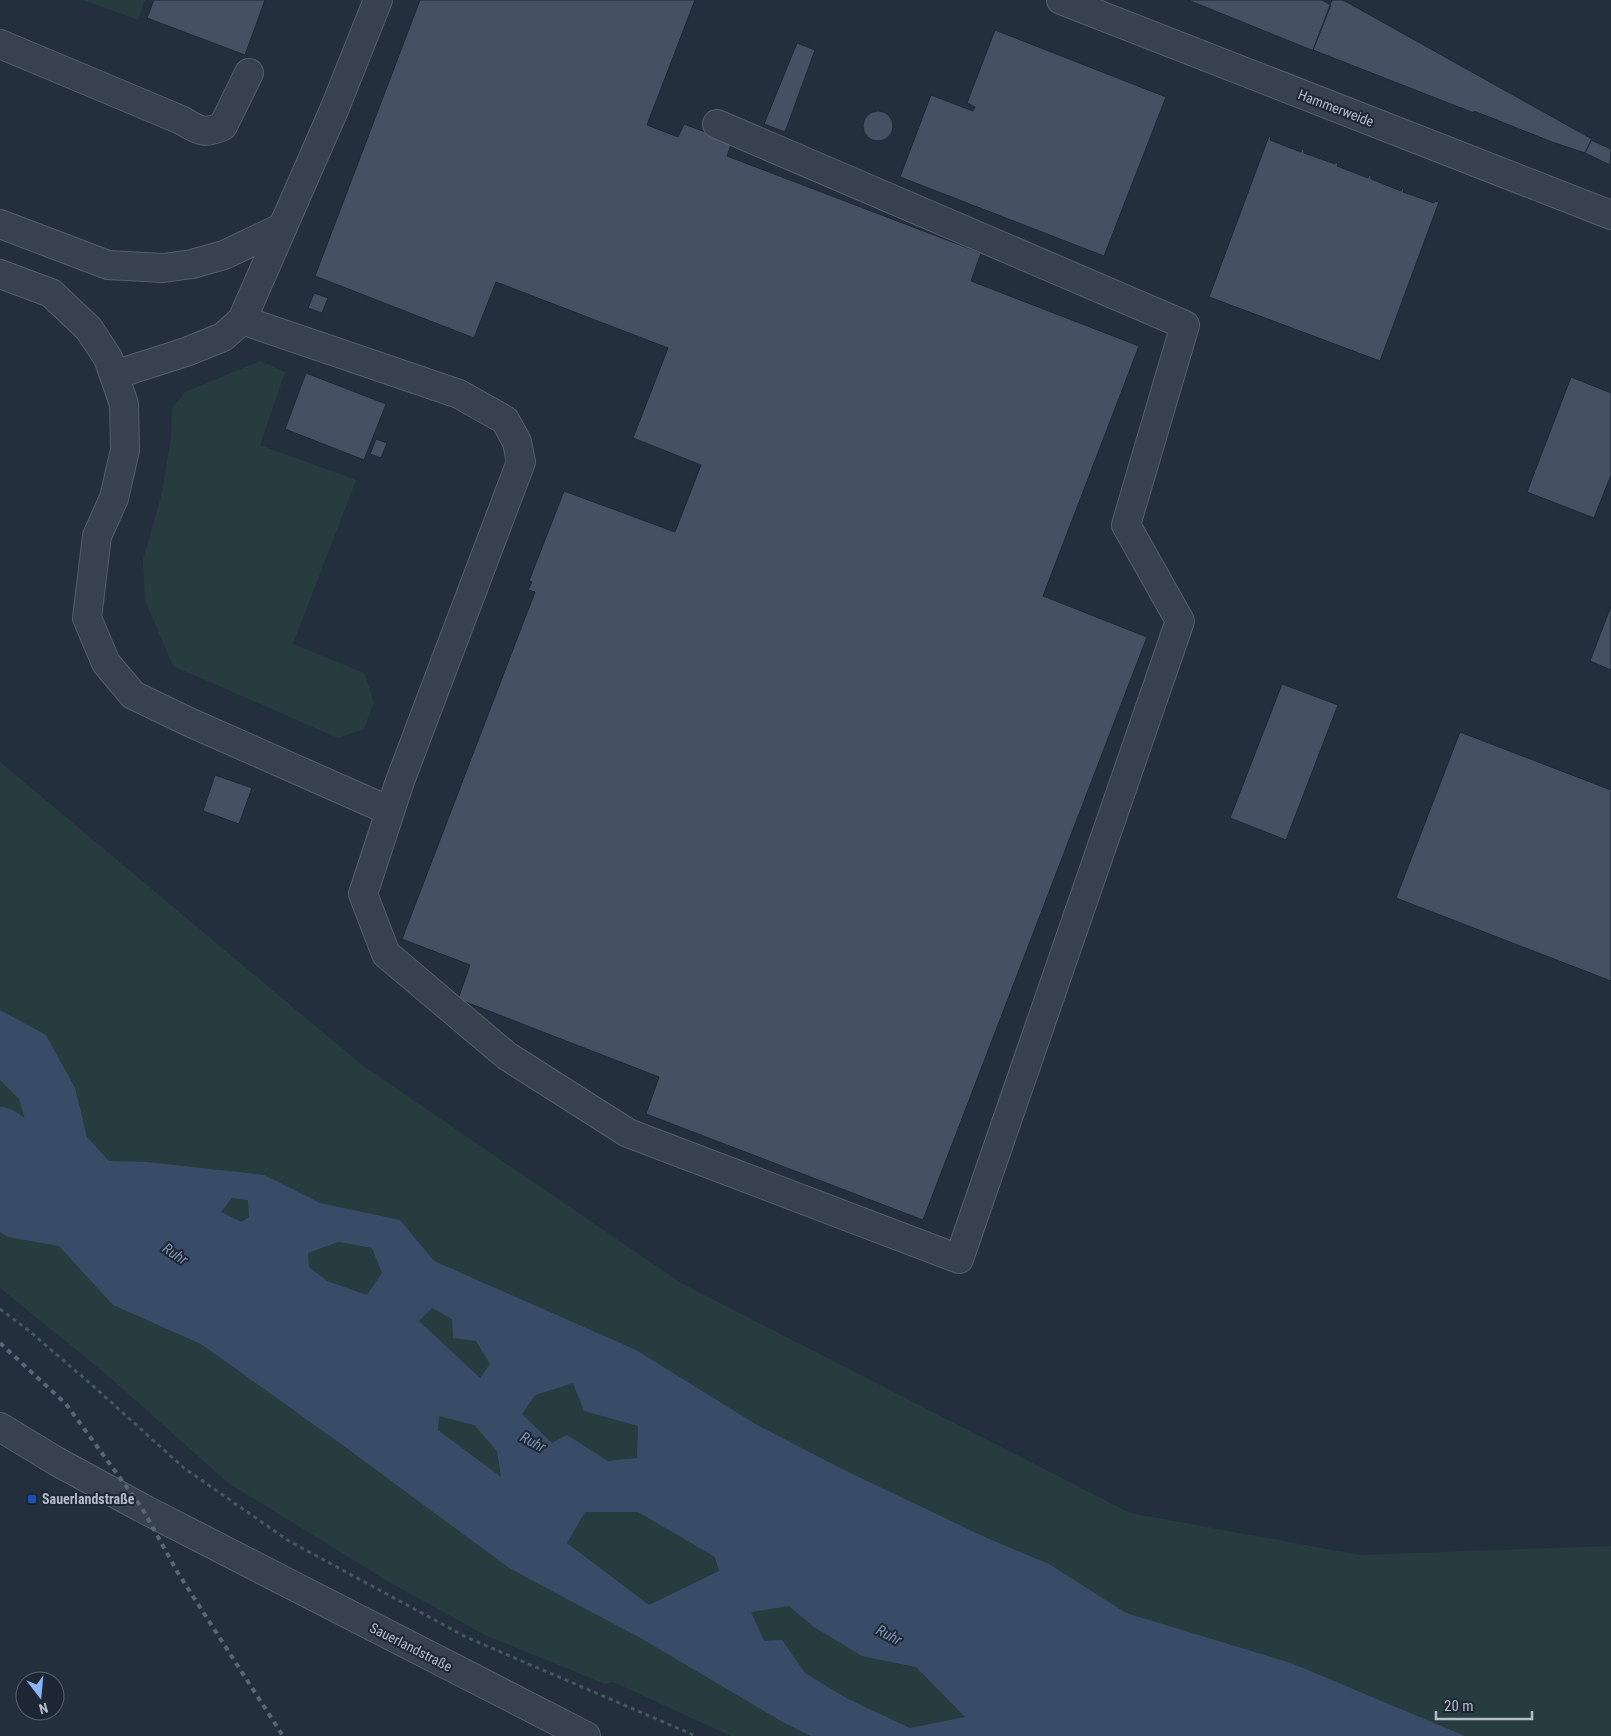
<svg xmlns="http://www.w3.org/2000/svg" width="1611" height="1736" font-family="'Roboto Condensed',sans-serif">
<rect width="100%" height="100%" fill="#242f3e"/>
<path fill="#263c3f" d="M83 0H145L138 20Z
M260 361 285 372 260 445 356 480 293 644 364 673 374 702 364 729 338 738 173 666 145 600 143 560 161 497 171 438 172 408 185 392Z
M0 762 362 1065 681 1283 1130 1513 1360 1555 1611 1546V1736H731L613 1682 605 1684 485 1635 389 1582 227 1482 106 1374 0 1288Z"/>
<path fill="#394c67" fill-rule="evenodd" d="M0 1010 46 1035 75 1088 87 1137 109 1161 147 1162 264 1175 320 1203 400 1220 434 1261 636 1350 757 1425 844 1470 987 1538 1049 1564 1126 1613 1291 1663 1465 1736H811L781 1721 644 1640 509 1568 348 1449 201 1344 113 1305 59 1246 8 1237 0 1232V1165L46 1190 19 1099 0 1080ZM232 1198 248 1200 249 1217 241 1222 221 1212ZM338 1242 372 1248 382 1273 367 1295 327 1281 309 1267 308 1253ZM432 1308 452 1319 453 1338 476 1341 490 1364 480 1378 419 1321ZM573 1383 584 1411 638 1426 637 1458 608 1461 567 1435 552 1443 522 1414 535 1395ZM439 1416 474 1425 497 1451 501 1477 438 1430ZM585 1512H638L715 1557 719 1571 649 1605 567 1543ZM789 1606 814 1627 862 1656 916 1667 965 1717 910 1728 846 1698 805 1673 782 1640 764 1641 751 1612Z"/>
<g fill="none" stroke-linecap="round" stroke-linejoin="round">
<path stroke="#394c67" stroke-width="58" d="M0 1136 104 1206"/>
</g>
<path fill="#455162" stroke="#1f2835" d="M154 0H265L245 55 147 18Z
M420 0H695L647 125 678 137 684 124 732 142 727 156 981 253 971 281 1139 346 1043 596 1147 637 923 1220 646 1114 659 1077 458 999 470 965 402 939 535 592 528 590 532 582 529 581 564 491 675 532 701 465 633 438 668 348 496 282 474 338 315 276Z
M1188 0H1322L1331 5 1313 50 1314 51Z
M1332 0H1343L1592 139 1585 153 1552 142 1474 111V113L1313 50Z
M995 30 1166 97 1104 256 900 177 931 95 973 111 975 107 967 103Z
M797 43 815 50 785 132 764 124Z
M863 126a15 15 0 1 1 30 0a15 15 0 1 1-30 0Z
M1269 136 1271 137 1270 140 1301 152 1302 149 1304 150V153L1335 164 1336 162 1338 164 1337 166 1368 178 1369 175 1371 176V179L1401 191 1402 188 1404 189 1403 192 1434 203 1435 201 1439 202 1380 361 1209 297Z
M1591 140 1611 149 1610 165 1585 153Z
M314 293 328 298 322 313 308 308Z
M306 373 386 404 364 460 285 429Z
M1571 377 1611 393V475L1594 518 1527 492Z
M376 439 387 443 381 458 370 454Z
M1611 606V670L1590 661Z
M1282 684 1338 705 1286 840 1230 818Z
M1460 732 1611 790V981L1396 898Z
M215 775 252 788 239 824 203 811Z"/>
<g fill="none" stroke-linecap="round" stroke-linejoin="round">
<g stroke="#565f6c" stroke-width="30">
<path id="minor" d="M1061 0 1611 215
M0 44 181 120C198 130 204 135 223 126L249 73
M0 224 108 265 164 268 192 264 224 255 283 227
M0 274 51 293 89 329 108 358 124 404 125 450 114 498 97 536 87 618 106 663 133 695 189 722 390 811
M242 320 459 394 505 420 517 442 521 462 400 781 363 894 386 954 507 1056 628 1133 959 1259 1180 621 1126 525 1185 325 717 124
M114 375 186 352 223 337 242 320 334 110 378 0
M0 1427 56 1461 142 1508 586 1736"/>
</g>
<path stroke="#44595c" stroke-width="3" stroke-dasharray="4 4" stroke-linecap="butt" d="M0 1309 28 1330 92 1385 184 1468 289 1541 466 1637 696 1736"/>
<use href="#minor" stroke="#38414e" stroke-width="28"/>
<path stroke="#5a6575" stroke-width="4" stroke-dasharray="5 5" stroke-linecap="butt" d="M0 1343 66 1404 142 1508 178 1573 283 1736"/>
</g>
<rect fill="#1a4fb4" stroke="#1d2633" stroke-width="2" x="27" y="1494" width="10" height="10" rx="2.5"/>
<g text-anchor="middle" stroke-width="4" stroke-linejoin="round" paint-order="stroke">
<g font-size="14" fill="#b4bcc9" stroke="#1d2633">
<text transform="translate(1336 108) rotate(21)" y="5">Hammerweide</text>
<text transform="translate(411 1647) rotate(27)" y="5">Sauerlandstraße</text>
</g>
<g font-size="14" font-weight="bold" fill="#b4bcc9" stroke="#1d2633" text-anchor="start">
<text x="42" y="1504">Sauerlandstraße</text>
</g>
<g font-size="15" font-style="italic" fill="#7c92b1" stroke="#1d2633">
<text transform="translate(175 1254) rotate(34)" y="5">Ruhr</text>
<text transform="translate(533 1442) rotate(28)" y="5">Ruhr</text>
<text transform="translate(889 1635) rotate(28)" y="5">Ruhr</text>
</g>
</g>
<g transform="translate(40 1696) rotate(164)"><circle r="24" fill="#1d2633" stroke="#59626f"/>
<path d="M0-4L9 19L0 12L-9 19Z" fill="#8ab4f8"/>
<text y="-8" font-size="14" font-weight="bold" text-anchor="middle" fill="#b4bcc9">N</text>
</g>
<path d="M1436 1711v8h96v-8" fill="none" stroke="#b4bcc9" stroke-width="2.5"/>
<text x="1444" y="1711" font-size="15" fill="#b4bcc9" stroke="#1d2633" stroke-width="4" paint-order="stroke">20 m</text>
</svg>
